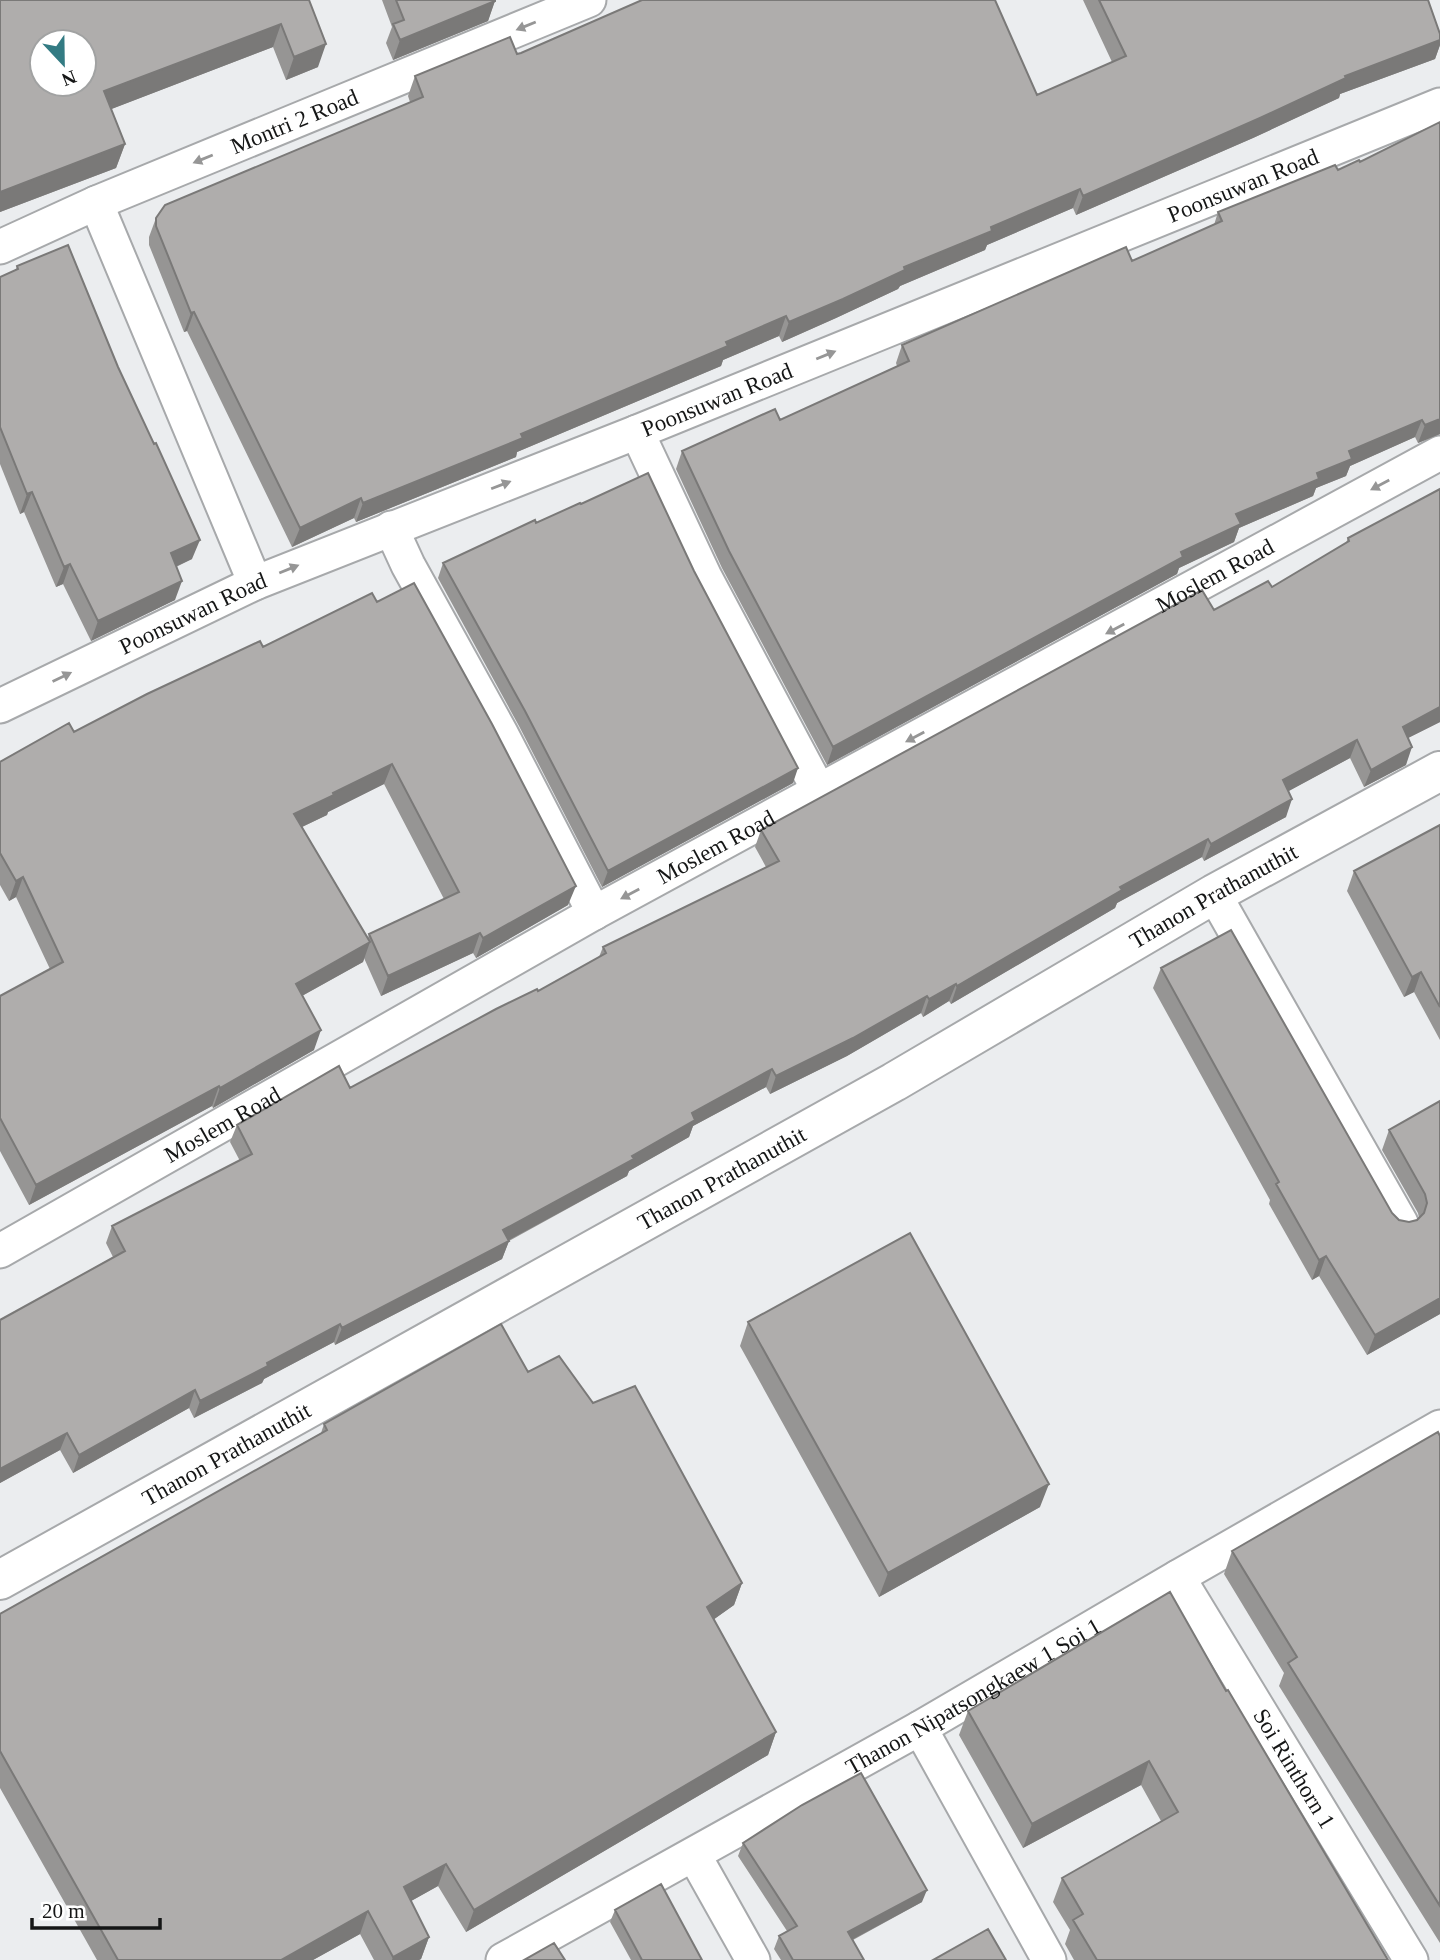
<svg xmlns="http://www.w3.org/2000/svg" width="1440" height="1960" font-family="'Times New Roman',serif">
<rect width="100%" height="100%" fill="#ebedef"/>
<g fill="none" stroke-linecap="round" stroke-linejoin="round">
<g stroke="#a7a9ab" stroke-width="37">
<g id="minor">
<path d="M96 203 255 583"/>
<path id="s1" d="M0 247 96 203 589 0"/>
<path d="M637 432 705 577 819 791"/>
<path d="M391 528 408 565 502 735 594 913"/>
<path id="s2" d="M0 706 255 583 637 432 1440 105"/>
<path d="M1214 894 1401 1223"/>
<path id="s3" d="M0 1251 594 913 1440 453"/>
<path id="s4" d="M1178 1577 1411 1960"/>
<path d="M920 1728 1049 1960"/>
<path d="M694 1855 753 1960"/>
<path id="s5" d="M503 1960 920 1728 1178 1577 1440 1427"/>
</g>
</g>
<g stroke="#a7a9ab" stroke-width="42">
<g id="tertiary">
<path id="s6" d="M0 1580 894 1082 1214 894 1440 771"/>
</g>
</g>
<use href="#minor" stroke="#fff" stroke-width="33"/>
<use href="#tertiary" stroke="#fff" stroke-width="38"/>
</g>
<path fill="#969594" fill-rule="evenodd" d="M0 0H309L318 67 286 80 273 47 111 109 125 144 116 168 0 212Z
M382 0H495L488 21 393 60 386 43 392 27Z
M1083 0H1428L1440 34V45L1435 59 1340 94 1339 98 1253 138 1076 215 1073 208 987 245 985 250 900 286 898 289 836 318 782 342 779 336 723 360 721 366 517 452 516 457 356 522 354 518 292 547 187 331 184 332 149 245V237L156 218 410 102 408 96 415 76 517 54 1037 95 1112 62Z
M1440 122V434L1418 443 1415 437 1350 466 1346 476 1316 488 1313 496 1239 528 1234 542 1179 568 1177 574 827 765 722 568 676 469 682 451 780 420 897 366 896 363 902 345 1132 261 1214 225 1218 212 1360 162Z
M17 266 192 559 176 567 175 600 91 641 63 584 56 587 24 512 20 514 0 464V277L16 270Z
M1440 489V722L1408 738 1406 765 1364 787 1350 758 1288 791 1286 817 1204 861 1202 857 1117 903 1115 908 951 1004 949 1001 923 1017 921 1013 847 1056 770 1094 766 1087 693 1126 689 1137 629 1171 627 1176 509 1241 502 1259 335 1345 334 1342 264 1379 262 1383 194 1418 189 1408 73 1473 60 1450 0 1483V1320L113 1257 106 1243 112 1226 240 1161 230 1142 237 1125 350 1088 538 991 599 957 603 947 766 867 755 847 761 830 1214 610 1272 587 1346 543 1348 538Z
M536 523 793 783 602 887 519 726 438 578 443 563Z
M377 602 568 905 476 958 473 953 381 996 364 958 363 962 302 996 314 1050 213 1108 212 1106 29 1205 0 1151V996L50 969 16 897 9 901 0 885V762L74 732 263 647ZM384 784 444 899 369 934 368 938 302 827 327 815 328 812Z
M1440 825V1040L1414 992 1404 997 1347 891 1354 871Z
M1161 968 1399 1220 1409 1222 1417 1220 1419 1218 1418 1213 1382 1150 1389 1130 1440 1101V1314L1367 1355 1319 1276 1312 1280 1269 1204 1270 1200 1153 988Z
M748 1322 1040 1507 879 1597 740 1346Z
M528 1372 593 1403 742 1583 734 1605 714 1619 776 1732 768 1755 466 1932 438 1886 411 1901 429 1937 421 1959 419 1960H374L360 1934 313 1960H97L0 1788V1614L321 1433 324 1424Z
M1440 1436V1943L1279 1686 1284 1673 1224 1574 1232 1551Z
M1226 1691 1388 1960H1074L1065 1944 1070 1930 1053 1902 1062 1878 1161 1821 1141 1785 1023 1848 959 1735 968 1711Z
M743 1843 922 1902 853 1940 864 1960H781L774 1949 779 1936 787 1931 738 1856Z
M615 1910 702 1960H631L610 1922Z"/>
<path fill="#7a7978" d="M495 1 488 21 393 60 400 40Z
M281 24 273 47 96 115 104 91Z
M1440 40V45L1435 59 1340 94 1339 98 1253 138 1076 215 1083 196 1345 76Z
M326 44 318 67 286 80 294 57Z
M125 144 116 168 0 212V192Z
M1080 189 1073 208 987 245 985 250 900 286 898 289 836 318 782 342 789 322 991 227Z
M194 312 187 331 184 332 191 313Z
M786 316 779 336 723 360 721 366 517 452 516 457 356 522 363 503Z
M1440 419V434L1418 443 1425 425Z
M1422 420 1415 437 1350 466 1346 476 1316 488 1313 496 1239 528 1234 542 1179 568 1177 574 827 765 833 747 1236 514 1317 473 1349 451Z
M32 492 24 512 20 514 27 494Z
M361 498 354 518 292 547 300 528Z
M200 540 192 559 164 572 171 553Z
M70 564 63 584 56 587 64 567Z
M182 581 175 600 91 641 98 621Z
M1440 707V722L1396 744 1403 727Z
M1357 740 1350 758 1276 798 1283 780Z
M1412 747 1406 765 1364 787 1371 770Z
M392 764 384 784 328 812 327 815 287 834 294 814 333 793Z
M798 768 793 783 602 887 608 871Z
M1292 799 1286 817 1204 861 1211 844Z
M1208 839 1202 857 1117 903 1115 908 951 1004 957 986 1120 887Z
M23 877 16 897 9 901 16 881Z
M576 886 568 905 476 958 483 938Z
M480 933 473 953 381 996 388 976Z
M370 942 363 962 289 1003 296 984Z
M1421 972 1414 992 1404 997 1412 977Z
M956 984 949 1001 923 1017 929 999Z
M927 996 921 1013 847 1056 770 1094 776 1076Z
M321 1030 314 1050 213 1108 220 1088Z
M772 1069 766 1087 693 1126 689 1137 629 1171 627 1176 496 1247 503 1230 632 1156 692 1113Z
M219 1086 212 1106 29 1205 36 1185Z
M509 1241 502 1259 335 1345 342 1328Z
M1326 1256 1319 1276 1312 1280 1319 1260Z
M1440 1298V1314L1367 1355 1375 1335Z
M340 1324 334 1342 264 1379 262 1383 194 1418 200 1401 267 1363Z
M195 1390 189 1408 73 1473 79 1455Z
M67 1433 60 1450 0 1483V1469Z
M1049 1484 1040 1507 879 1597 888 1573Z
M742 1583 734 1605 699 1630 707 1607Z
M776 1732 768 1755 466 1932 474 1910Z
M1149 1761 1141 1785 1023 1848 1032 1824Z
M446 1864 438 1886 395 1910 404 1887Z
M927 1890 922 1902 844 1944 848 1932Z
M368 1911 360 1934 313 1960H281Z
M429 1937 421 1959 419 1960H392L393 1957Z"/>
<path fill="#afadac" stroke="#7a7978" stroke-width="2" fill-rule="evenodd" d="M0 0H309L326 44 294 57 281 24 104 91 125 144 0 192ZM42 42H84V84H42Z
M396 0H495V1L400 40 393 24 404 20Z
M642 0H995L1037 95 1126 56 1099 0H1428L1440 34V40L1345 76 1346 78 1260 118 1083 196 1080 189 991 227 992 231 904 267 905 270 843 299 789 322 786 316 726 342 728 346 521 434 523 438 363 503 361 498 300 528 194 312 191 313 156 226V218L165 205 423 97 415 76 510 37 517 54 521 53Z
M1440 122V419L1425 425 1422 420 1349 451 1352 459 1317 473 1319 479 1236 514 1241 524 1181 552 1183 557 833 747 729 551 682 451 775 409 780 420 909 361 902 345 1126 247 1132 261 1222 221 1218 212 1335 165 1338 170 1359 160 1360 162Z
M68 245 118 367 154 444 156 443 200 540 171 553 182 581 98 621 70 564 64 567 32 492 27 494 0 427V277L18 269 17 266Z
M648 473 694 571 798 768 608 871 525 711 443 563 535 520 536 523 580 503 581 504Z
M1440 489V707L1403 727 1412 747 1371 770 1357 740 1283 780 1292 799 1211 844 1208 839 1120 887 1122 890 957 986 956 984 929 999 927 996 853 1038 776 1076 772 1069 692 1113 695 1120 632 1156 634 1159 503 1230 509 1241 342 1328 340 1324 267 1363 268 1366 200 1401 195 1390 79 1455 67 1433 0 1469V1320L125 1251 112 1226 252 1154 237 1125 339 1066 350 1088 496 1009 537 989 538 991 606 953 603 947 779 861 761 830 1202 590 1214 610 1268 581 1272 587 1349 541 1348 538Z
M414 583 492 724 576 886 483 938 480 933 388 976 369 934 459 892 392 764 333 793 334 795 294 814 370 942 296 984 321 1030 220 1088 219 1086 36 1185 0 1118V996L63 962 23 877 16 881 0 853V762L69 723 74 732 147 694 260 641 263 647 372 593 377 602Z
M1440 825V1007L1421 972 1412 977 1354 871Z
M1231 930 1392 1213 1399 1220 1409 1222 1417 1220 1424 1213 1427 1203 1425 1194 1389 1130 1440 1101V1298L1375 1335 1326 1256 1319 1260 1276 1184 1279 1182 1161 968Z
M910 1233 1049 1484 888 1573 748 1322Z
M501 1324 528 1372 559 1356 593 1403 635 1386 742 1583 707 1607 776 1732 474 1910 446 1864 404 1887 429 1937 393 1957 368 1911 281 1960H118L0 1751V1614L327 1430 324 1424Z
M1438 1432 1440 1436V1906L1288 1663 1297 1657 1232 1551Z
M1170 1592 1226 1691 1228 1690 1388 1960H1097L1073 1920 1083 1914 1062 1878 1178 1812 1149 1761 1032 1824 968 1711Z
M861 1773 927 1890 848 1932 864 1960H793L779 1936 797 1926 743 1843 802 1805Z
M661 1884 702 1960H642L615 1910Z
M988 1929 1006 1960H933Z
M554 1943 565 1960H524Z"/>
<defs><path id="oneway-solid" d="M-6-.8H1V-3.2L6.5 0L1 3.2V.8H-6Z" transform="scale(1.75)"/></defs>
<g fill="#969696">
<use href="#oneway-solid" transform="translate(526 26) rotate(158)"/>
<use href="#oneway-solid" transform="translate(203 159) rotate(158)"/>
<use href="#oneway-solid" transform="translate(826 355) rotate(-22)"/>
<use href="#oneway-solid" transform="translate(501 485) rotate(-21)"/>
<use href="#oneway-solid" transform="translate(1380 485) rotate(152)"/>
<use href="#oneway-solid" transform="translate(289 569) rotate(-22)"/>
<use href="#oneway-solid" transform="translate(1115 629) rotate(152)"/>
<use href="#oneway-solid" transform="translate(62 677) rotate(-26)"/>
<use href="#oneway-solid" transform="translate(915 737) rotate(152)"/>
<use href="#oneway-solid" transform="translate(630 894) rotate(152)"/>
</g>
<g text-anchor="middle" stroke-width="6" stroke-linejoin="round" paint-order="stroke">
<g font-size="23" fill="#151616" stroke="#fff">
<text dy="8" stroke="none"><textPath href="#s1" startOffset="320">Montri 2 Road</textPath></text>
<text dy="8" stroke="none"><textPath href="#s2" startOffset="1348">Poonsuwan Road</textPath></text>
<text dy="8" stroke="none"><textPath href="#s2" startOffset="780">Poonsuwan Road</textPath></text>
<text dy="8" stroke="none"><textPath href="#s3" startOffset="1390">Moslem Road</textPath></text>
<text dy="8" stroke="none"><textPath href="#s2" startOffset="214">Poonsuwan Road</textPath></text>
<text dy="8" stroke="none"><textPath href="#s3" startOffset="822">Moslem Road</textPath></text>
<text dy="8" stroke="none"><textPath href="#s6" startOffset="1393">Thanon Prathanuthit</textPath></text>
<text dy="8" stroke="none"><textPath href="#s3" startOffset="256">Moslem Road</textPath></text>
<text dy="8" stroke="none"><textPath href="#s6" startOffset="826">Thanon Prathanuthit</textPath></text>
<text dy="8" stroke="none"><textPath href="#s6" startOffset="259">Thanon Prathanuthit</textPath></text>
<text dy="8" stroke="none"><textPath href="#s5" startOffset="539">Thanon Nipatsongkaew 1 Soi 1</textPath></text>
<text dy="8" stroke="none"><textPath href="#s4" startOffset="224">Soi Rinthorn 1</textPath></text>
</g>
</g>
<g transform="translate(63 63) rotate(158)"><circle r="33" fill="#ffffff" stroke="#a1a2a2" stroke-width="2"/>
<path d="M0-5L12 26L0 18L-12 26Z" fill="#337b83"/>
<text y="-10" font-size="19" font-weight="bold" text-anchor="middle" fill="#151616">N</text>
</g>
<path d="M32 1918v10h128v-10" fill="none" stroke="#151616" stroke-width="3.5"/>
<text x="42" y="1918" font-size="21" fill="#151616" stroke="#ffffff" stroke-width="5" paint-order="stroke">20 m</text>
</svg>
